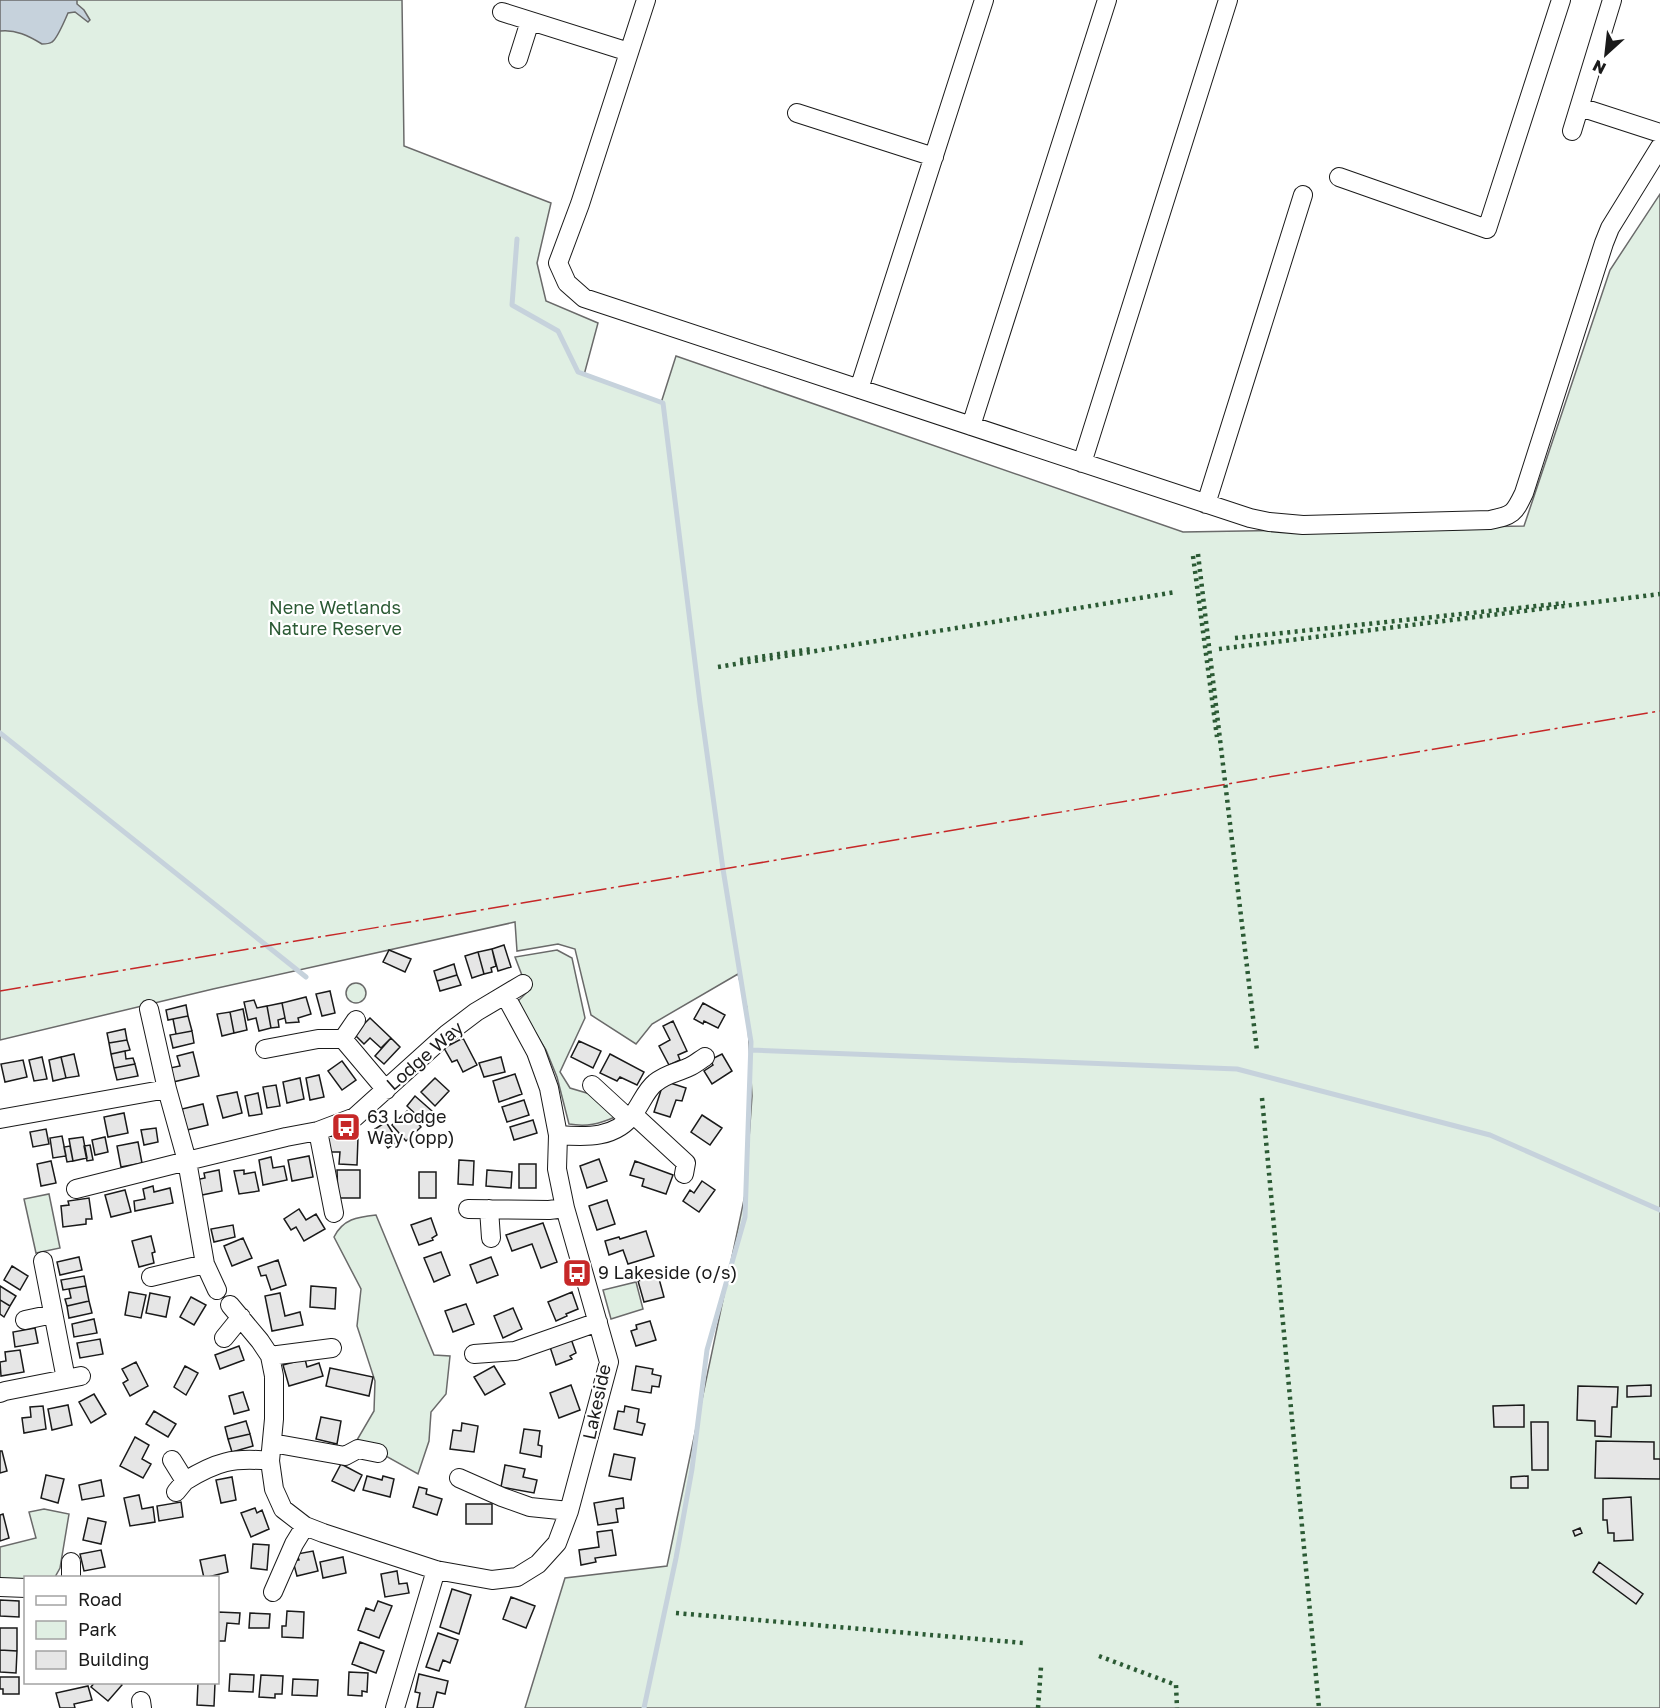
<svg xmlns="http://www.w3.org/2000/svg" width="1660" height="1708" font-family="'Golos Text',sans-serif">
<rect width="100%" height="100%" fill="#fff"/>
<path fill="#e0efe3" stroke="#6a6a6a" stroke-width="1.5" d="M0 0H402L404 146 551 203 537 263 546 301 598 323 584 375 661 403 676 356 1183 532 1524 526 1610 270 1660 194V1708H525L565 1578 667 1566 745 1195 752 1096 747 1008 738 974 652 1024 636 1044 591 1015 575 949 558 944 517 951 515 922 213 989 0 1040Z
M557 950 572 958 585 1018 560 1072 570 1088 590 1094 615 1117C599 1124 587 1127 569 1124L557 1077 546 1050 517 1002 528 991 515 957Z
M346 993a10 10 0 1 1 20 0a10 10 0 1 1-20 0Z
M49 1194 60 1248 36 1253 24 1199Z
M376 1215 434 1355 450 1356 446 1394 431 1412 429 1441 418 1474 357 1440 374 1411 375 1381 357 1326 361 1289 334 1237C343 1219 357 1217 376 1215Z
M636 1282 643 1309 611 1319 603 1290Z
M44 1509 69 1514 60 1568 55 1577 26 1578 25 1581 0 1579V1547L36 1538 29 1512Z"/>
<path fill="#c6d2dc" stroke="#6a6a6a" stroke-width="1.5" d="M0 0H77V4L84 10 90 20 88 22 75 12 68 13C65 20 57 39 52 42 49 44 45 44 42 44 29 36 15 29 0 31Z"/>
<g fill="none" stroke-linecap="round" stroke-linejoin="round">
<path stroke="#c6d2dc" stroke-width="5" d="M517 239 512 305 558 331 578 372 663 403 700 703 723 869 751 1042 745 1217 707 1350 692 1469 676 1558 644 1708
M0 733 306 977
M751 1050 1237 1069 1490 1135 1660 1210"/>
</g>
<path fill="#e6e6e6" stroke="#1a1a1a" stroke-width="1.5" d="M504 945 511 967 498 971 492 949Z
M492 949 496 966 491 968 492 972 484 974 478 952Z
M389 950 411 959 405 972 383 962Z
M478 952 484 974 472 978 465 956Z
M454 964 457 975 437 981 434 971Z
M457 975 461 985 440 991 437 981Z
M330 991 335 1013 322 1016 316 994Z
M306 997 311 1014 298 1018 299 1022 286 1023 282 1003Z
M254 1000 257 1008 267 1006 271 1028 259 1031 256 1018 248 1020 244 1002Z
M282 1003 285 1018 278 1020 279 1027 271 1028 267 1006Z
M703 1003 725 1015 718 1028 704 1021 703 1024 694 1019Z
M186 1005 188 1016 168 1020 166 1010Z
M243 1009 247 1030 234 1033 230 1012Z
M230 1012 234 1033 222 1036 217 1014Z
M188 1016 192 1031 176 1034 173 1019Z
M370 1018 391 1038 381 1048 370 1038 364 1044 354 1034Z
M673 1021 687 1051 678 1055 680 1060 669 1065 659 1046 670 1040 663 1026Z
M125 1029 127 1040 109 1043 107 1033Z
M192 1031 194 1043 173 1048 170 1035Z
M391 1038 400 1047 384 1064 375 1056Z
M463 1038 477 1065 463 1072 457 1060 452 1062 444 1048Z
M127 1040 130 1050 111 1054 109 1043Z
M579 1041 601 1051 593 1068 571 1057Z
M125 1051 126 1059 133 1058 135 1064 114 1068 111 1054Z
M193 1052 199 1076 173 1082 170 1068 180 1066 177 1056Z
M74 1054 79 1076 66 1078 61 1057Z
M610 1054 644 1072 637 1085 620 1077 617 1081 600 1073Z
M722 1054 732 1071 712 1084 704 1071 713 1065 710 1060Z
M42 1057 47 1079 34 1081 29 1060Z
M61 1057 66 1078 53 1081 49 1060Z
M501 1057 505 1072 484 1077 479 1063Z
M23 1060 27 1077 5 1082 1 1064Z
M342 1061 356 1080 342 1090 328 1071Z
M135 1064 138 1076 117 1080 114 1068Z
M515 1074 522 1094 499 1102 493 1081Z
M319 1075 324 1097 310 1100 306 1078Z
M300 1078 304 1099 287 1103 283 1082Z
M435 1078 449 1091 435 1106 421 1092Z
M664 1081 686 1088 682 1101 676 1100 670 1117 654 1112Z
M276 1085 280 1106 267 1108 263 1087Z
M237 1092 242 1113 223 1118 217 1096Z
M258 1093 262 1114 249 1116 245 1096Z
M415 1096 432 1111 423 1121 407 1106Z
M524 1100 529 1115 507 1122 502 1107Z
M203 1104 208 1125 187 1130 182 1109Z
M407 1111 421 1127 406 1141 392 1125Z
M124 1113 128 1133 108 1137 104 1117Z
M702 1115 722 1128 710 1145 691 1132Z
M533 1120 537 1133 514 1140 510 1127Z
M386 1122 398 1141 388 1148 375 1129Z
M156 1128 158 1142 144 1145 141 1130Z
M46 1129 49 1144 33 1147 30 1132Z
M62 1136 66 1156 53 1158 50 1138Z
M328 1136 358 1137 357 1165 339 1164 340 1152H327Z
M83 1137 87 1158 73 1161 69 1139Z
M105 1137 108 1152 95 1155 92 1140Z
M138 1142 142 1163 121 1167 117 1146Z
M90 1145 93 1160 87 1161 84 1146Z
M70 1146 73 1161 67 1162 64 1147Z
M309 1156 313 1177 292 1181 288 1160Z
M271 1157 273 1168 284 1166 287 1180 263 1185 259 1160Z
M599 1159 607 1181 587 1188 580 1166Z
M459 1160 474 1161 473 1185 458 1184Z
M51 1161 56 1183 41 1186 37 1164Z
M635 1161 673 1175 666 1194 642 1186 644 1179 630 1175Z
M519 1164H536V1188H519Z
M219 1170 222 1191 197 1196 195 1180 205 1178 204 1173Z
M244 1170V1174L255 1172 259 1191 239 1194 234 1171Z
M337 1170H360V1198H338Z
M487 1170 512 1172 511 1188 486 1186Z
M419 1172H436V1198H419Z
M702 1181 715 1190 699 1212 683 1201 690 1190 694 1193Z
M153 1186 154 1192 170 1188 173 1203 135 1211 134 1201 145 1199 143 1189Z
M125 1190 131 1212 111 1217 105 1195Z
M89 1198 92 1219H86V1224L63 1227 61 1206 69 1205 68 1201Z
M607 1200 615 1224 597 1230 589 1206Z
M299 1209 306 1220 316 1214 325 1229 304 1241 296 1227 291 1230 284 1219Z
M431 1218 437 1235 432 1238 433 1240 419 1245 411 1225Z
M543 1223 557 1262 541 1268 532 1244 512 1251 506 1235Z
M233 1225 235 1237 214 1242 211 1229Z
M646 1231 654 1256 628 1264 623 1250 609 1255 605 1241 619 1237 620 1239Z
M151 1236 155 1252 152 1253 154 1263 139 1267 132 1241Z
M243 1238 252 1258 232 1266 224 1246Z
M441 1252 450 1275 434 1282 424 1258Z
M79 1257 82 1270 60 1275 57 1262Z
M491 1257 498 1275 477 1283 470 1265Z
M278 1260 286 1285 271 1290 266 1275 261 1276 258 1267Z
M12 1266 28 1276 20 1290 4 1280Z
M658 1275 664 1297 644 1302 638 1281Z
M84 1276 86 1286 63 1290 61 1280Z
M0 1286 16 1296 10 1306 0 1300Z
M86 1286 89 1301 67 1306 65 1299 71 1298 69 1289Z
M311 1286 336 1288 335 1309 310 1307Z
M129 1292 146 1295 141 1318 125 1315Z
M572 1292 578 1309 566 1314 567 1316 556 1321 548 1302Z
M150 1293 170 1297 166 1317 146 1313Z
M280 1293 285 1316 300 1312 303 1325 272 1331 265 1296Z
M191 1297 206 1305 194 1325 180 1317Z
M0 1300 10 1306 4 1317 0 1314Z
M89 1301 92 1313 69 1318 67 1306Z
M466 1304 474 1324 453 1332 445 1311Z
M513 1308 522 1329 503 1338 494 1316Z
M94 1319 97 1333 74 1337 72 1324Z
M650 1321 656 1340 636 1346 631 1331 637 1329 636 1325Z
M35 1328 38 1343 15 1347 13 1332Z
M570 1336 576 1353 570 1356 572 1359 556 1365 549 1344Z
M100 1339 103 1354 80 1358 77 1343Z
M239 1346 244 1360 220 1369 215 1355Z
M20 1350 24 1372 1 1376 0 1362 6 1361 5 1352Z
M305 1359 307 1367 319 1363 323 1376 289 1386 283 1365Z
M136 1362 148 1386 130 1396 123 1383 128 1380 122 1369Z
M185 1366 198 1373 186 1395 174 1387Z
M494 1366 505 1384 485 1395 474 1377Z
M636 1366 653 1369 652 1374 661 1376 659 1387 652 1386 651 1393 632 1390Z
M330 1368 373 1377 369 1396 326 1386Z
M571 1385 580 1410 559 1418 550 1393Z
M1651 1385V1396L1627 1397V1386Z
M1578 1386 1618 1387 1617 1407H1612L1611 1437 1595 1436V1421L1577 1420Z
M243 1392 249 1410 234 1414 229 1396Z
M94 1394 106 1414 91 1423 79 1402Z
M68 1405 72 1425 52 1430 48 1409Z
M1524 1405V1427H1494L1493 1406Z
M43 1406 46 1429 24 1433 22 1418 31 1417 30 1407Z
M625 1406 639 1409 637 1422 645 1424 642 1435 614 1429 618 1411 624 1412Z
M154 1411 176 1424 168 1437 146 1424Z
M321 1417 341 1421 337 1444 316 1439Z
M246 1421 250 1434 228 1439 225 1427Z
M1531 1422H1548V1470H1532Z
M462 1423 478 1426 474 1452 450 1449 453 1430 461 1431Z
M524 1429 540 1431 538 1445 542 1446 541 1457 520 1453Z
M250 1434 253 1446 232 1452 228 1439Z
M135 1437 149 1445 142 1459 151 1464 143 1478 120 1466Z
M1596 1441 1654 1442V1459H1660V1479L1595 1478Z
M0 1451H2L7 1471 0 1473Z
M614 1454 635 1458 631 1480 609 1476Z
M341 1464 362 1475 354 1491 332 1481Z
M505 1465 525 1469 523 1477 537 1480 534 1493 501 1487Z
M46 1475 64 1479 58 1503 41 1498Z
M367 1476 382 1480 383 1476 394 1479 390 1497 363 1490Z
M1528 1476V1488H1511V1477Z
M232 1477 236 1500 221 1503 216 1480Z
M101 1480 104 1496 82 1500 79 1485Z
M419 1487 427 1489 426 1494 442 1499 437 1515 413 1507Z
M139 1495 142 1509 153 1507 155 1522 130 1526 124 1498Z
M1631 1497 1633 1540 1614 1541V1533H1608L1607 1520H1603V1499Z
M623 1498 624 1508 616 1509 618 1522 598 1525 594 1503Z
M181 1502 183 1517 159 1521 157 1506Z
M466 1504H492V1524H466Z
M255 1508 257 1513 262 1510 269 1529 251 1537 241 1513Z
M3 1514 9 1538 0 1541V1515Z
M88 1518 106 1522 101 1544 83 1540Z
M1580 1528 1582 1533 1575 1536 1573 1531Z
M612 1530 616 1555 595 1558 596 1562 581 1565 579 1550 599 1547 597 1532Z
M253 1544 269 1545 267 1570 251 1568Z
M101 1550 105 1567 84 1571 80 1554Z
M313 1551 318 1571 297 1576 293 1561 299 1560 297 1554Z
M225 1555 228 1572 204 1578 200 1560Z
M343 1557 346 1573 323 1578 320 1562Z
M1599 1562 1643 1594 1636 1604 1593 1572Z
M397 1571 399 1584 407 1583 409 1593 385 1597 381 1574Z
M452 1589 471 1595 459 1634 440 1627Z
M511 1597 535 1606 526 1628 503 1619Z
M0 1600 19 1601V1617L0 1616Z
M378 1601 392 1606 379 1638 358 1630 366 1608 374 1611Z
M287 1611 304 1612 303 1638 282 1637V1626H286Z
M218 1612 240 1613 239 1624 227 1623 225 1641H218Z
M250 1613 270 1614 269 1628H249Z
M0 1628H17V1651L0 1650Z
M438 1633 458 1640 450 1663 443 1660 439 1671 426 1667Z
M360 1642 384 1651 376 1673 352 1664Z
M0 1650 17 1651 16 1673 0 1672Z
M349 1672 368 1673 367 1692 362 1691V1696L348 1695Z
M230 1674 254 1675 253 1692 229 1691Z
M419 1674 448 1681 445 1694 437 1692 433 1708H417L420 1693 415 1692Z
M261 1675 283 1676 282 1694H275V1698L259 1697Z
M0 1677H19V1694H3V1689H0Z
M293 1679 318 1680 317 1696 292 1695Z
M95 1682H120L122 1685 108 1701 91 1687Z
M198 1682 215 1683 214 1706 197 1705Z
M88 1686 92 1700 74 1704 75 1708H60L56 1693Z"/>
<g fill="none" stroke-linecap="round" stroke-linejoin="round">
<g stroke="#1a1a1a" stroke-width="20">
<path id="minor" d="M646 0 580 204 558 263 567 283 584 298 1250 518 1269 522 1303 525 1490 520C1513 515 1514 514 1524 493L1604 243 1610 228 1660 147
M502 12 629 52
M518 59 530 21
M1580 107 1660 133
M797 113 934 157
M1572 131 1612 0
M1339 177 1487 229 1561 0
M859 389 984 0
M971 426 1107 0
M1082 463 1228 0
M1206 504 1303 195
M149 1009 167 1089
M343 1039 356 1020
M265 1049 318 1039H343L386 1090
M592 1085 629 1119
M634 1115 686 1163 684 1174
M0 1119 167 1089 187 1161 286 1137 318 1131 355 1117 447 1034 476 1012 523 984
M318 1131 334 1213
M558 1135C586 1137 616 1139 634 1113 641 1104 646 1090 655 1083 667 1073 677 1073 689 1067 694 1065 700 1060 705 1057
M76 1189 187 1161 205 1264 217 1290
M468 1209 549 1210 565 1208
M489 1209 491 1238
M43 1261 66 1379
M151 1277 205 1264
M230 1305 260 1341 270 1356 274 1376V1419L270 1461 274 1489 283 1509 305 1526 323 1533 436 1570 492 1580 517 1577 538 1564 557 1543 569 1511 609 1362 565 1208 557 1169 558 1135 549 1088 536 1052 505 995
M25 1320 53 1314
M224 1338 241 1317
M474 1354 515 1351 598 1322
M270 1356 332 1348
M0 1393 5 1391 81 1376
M272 1443 345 1456 358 1449 378 1453
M172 1460 185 1481 176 1492
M459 1478 502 1497 530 1507 569 1511
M185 1481C216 1462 233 1457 270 1461
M71 1562V1578
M0 1587 26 1588
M273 1592 294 1544 305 1526
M141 1701 142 1708
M395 1708 436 1570"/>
</g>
<use href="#minor" stroke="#fff" stroke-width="18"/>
<path stroke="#2b5a34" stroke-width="4.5" stroke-dasharray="3 4.5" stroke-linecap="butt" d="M1198 554 1257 1051
M1193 556 1217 737
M1235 638 1565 603
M1219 649 1660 594
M740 660 811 649
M718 667 1176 592
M1262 1098 1319 1708
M676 1613 1024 1643
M1099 1656 1176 1685 1177 1708
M1038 1708 1041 1667"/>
<path stroke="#c62828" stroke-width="1.5" stroke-dasharray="21 4.5 3 4.5" stroke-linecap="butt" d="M0 991 1660 711"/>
</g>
<defs>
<g id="bus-square" transform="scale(1.5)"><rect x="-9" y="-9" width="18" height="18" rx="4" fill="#c62828" stroke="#fff"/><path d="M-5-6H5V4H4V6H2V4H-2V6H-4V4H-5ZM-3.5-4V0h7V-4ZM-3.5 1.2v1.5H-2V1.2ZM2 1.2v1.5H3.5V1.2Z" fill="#fff"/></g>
</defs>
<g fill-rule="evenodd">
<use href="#bus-square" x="346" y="1127"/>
<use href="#bus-square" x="577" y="1273"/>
</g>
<g text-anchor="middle" stroke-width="4.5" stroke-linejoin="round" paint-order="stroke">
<g font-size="18" fill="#2b5a34" stroke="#fff">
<text x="335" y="614">Nene Wetlands<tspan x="335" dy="21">Nature Reserve</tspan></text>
</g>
<g font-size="18" fill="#1a1a1a" stroke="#fff">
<text transform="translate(425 1056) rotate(-41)" y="6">Lodge Way</text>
<text transform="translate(597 1402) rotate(-78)" y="6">Lakeside</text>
</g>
<g font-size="18" fill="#1a1a1a" stroke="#fff" text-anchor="start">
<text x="367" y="1123">63 Lodge<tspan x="367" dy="21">Way (opp)</tspan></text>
<text x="598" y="1279">9 Lakeside (o/s)</text>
</g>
</g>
<rect x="24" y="1576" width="195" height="108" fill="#ffffff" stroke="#a3a3a3" stroke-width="1.5"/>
<rect x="36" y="1596" width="30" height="9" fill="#ffffff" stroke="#a3a3a3" stroke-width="1.5"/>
<text x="78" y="1606" font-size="18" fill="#1a1a1a">Road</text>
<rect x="36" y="1621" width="30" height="18" fill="#e0efe3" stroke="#a3a3a3" stroke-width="1.5"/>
<text x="78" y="1636" font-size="18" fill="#1a1a1a">Park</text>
<rect x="36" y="1651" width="30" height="18" fill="#e6e6e6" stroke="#a3a3a3" stroke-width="1.5"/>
<text x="78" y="1666" font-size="18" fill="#1a1a1a">Building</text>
<g transform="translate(1606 54) rotate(207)" stroke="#ffffff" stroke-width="4.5" paint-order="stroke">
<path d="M0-4.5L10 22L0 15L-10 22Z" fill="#1a1a1a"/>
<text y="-9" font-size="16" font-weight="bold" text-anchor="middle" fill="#1a1a1a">N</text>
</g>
</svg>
